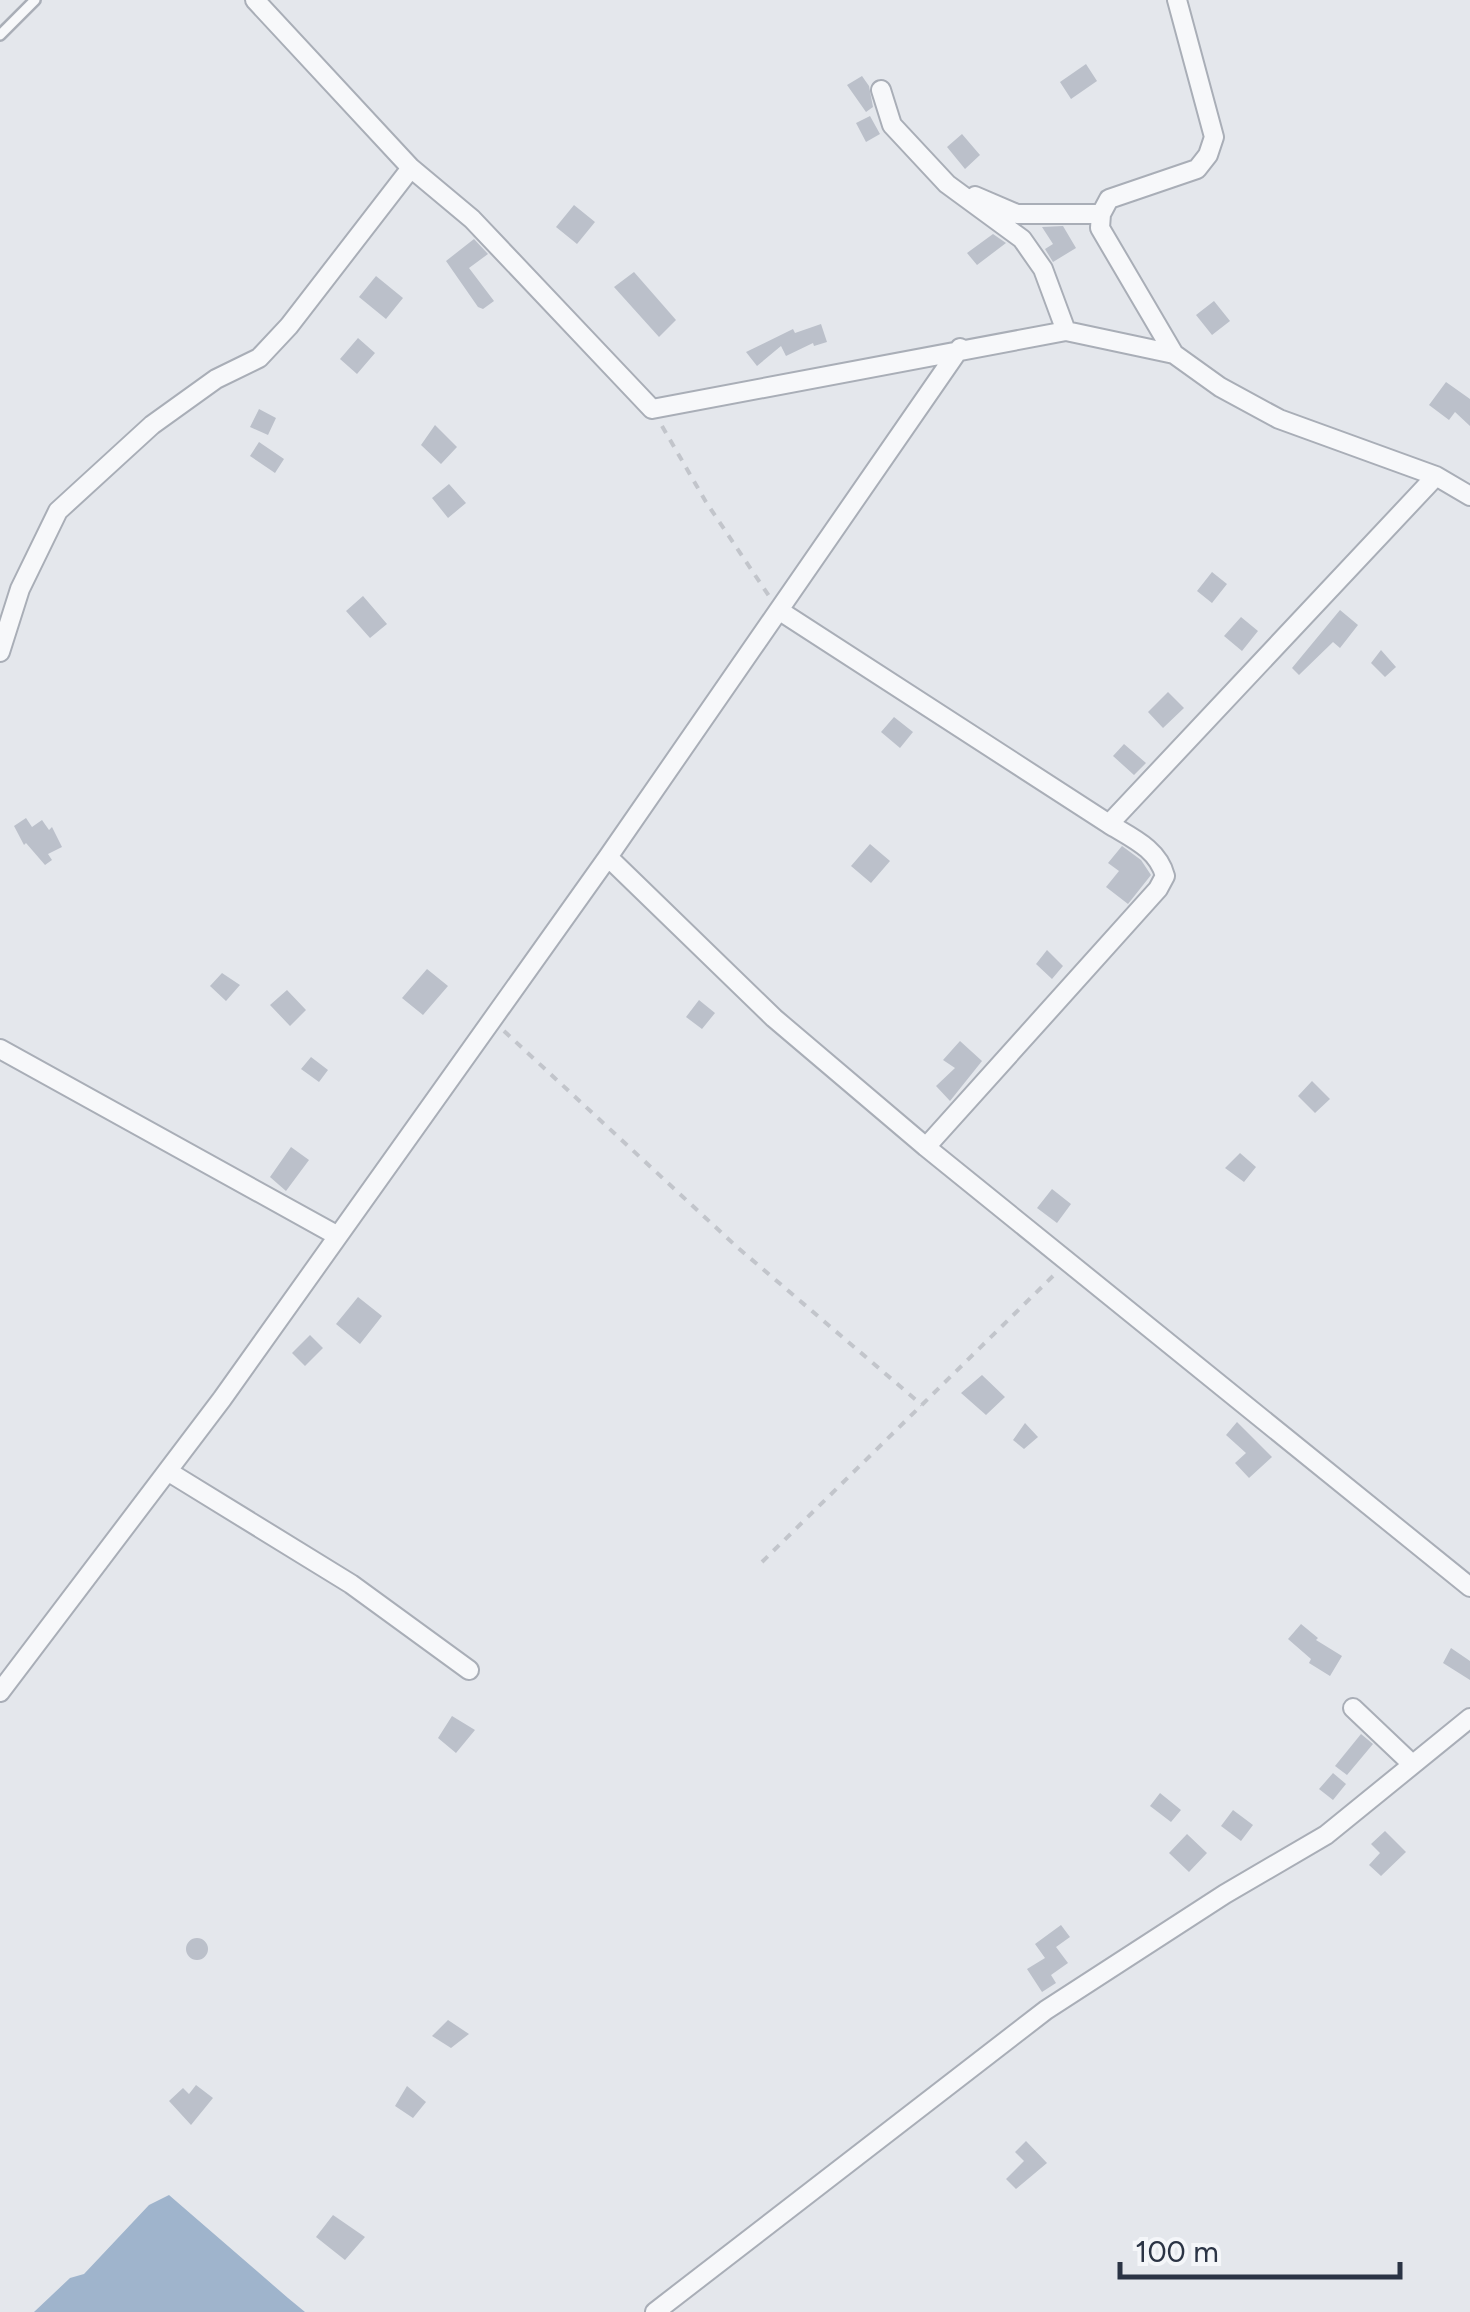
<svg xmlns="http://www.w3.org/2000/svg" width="1470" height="2312" font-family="Figtree,sans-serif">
<rect width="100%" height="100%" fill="#e4e7ec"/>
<path fill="#9fb4cc" d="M169 2195 288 2298 305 2312H34L70 2278 84 2274 149 2205Z"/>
<path fill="#bbc0ca" d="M1086 64 1097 81 1071 99 1060 82Z
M862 76 869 86 873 107 866 112 847 85Z
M870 116 880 134 866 142 856 123Z
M962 134 980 155 965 169 947 147Z
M574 205 595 222 577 244 556 227Z
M1063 226 1076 248 1053 262 1045 249 1053 244 1042 227Z
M993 234 1006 243 977 265 967 253Z
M474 239 488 254 469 268 494 301 483 309 478 307 446 261Z
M634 272 676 320 659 337 614 287Z
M376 276 403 298 386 319 359 297Z
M1214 301 1230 321 1212 335 1196 315Z
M821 324 827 342 814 346 813 343 786 356 781 346 757 366 746 352 793 329 795 333Z
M358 338 375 353 357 374 340 359Z
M1446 382 1470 399V426L1455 412 1449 420 1429 405Z
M259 409 276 418 268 435 250 427Z
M435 425 457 447 441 464 421 445Z
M259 442 284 459 275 473 250 456Z
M449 484 466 503 448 518 432 498Z
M1212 572 1227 584 1212 603 1197 591Z
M363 596 387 624 370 638 346 611Z
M1340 610 1358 625 1340 648 1333 642 1299 675 1292 668Z
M1241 617 1258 631 1242 651 1224 636Z
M1381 650 1396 667 1385 677 1371 663Z
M1168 692 1184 708 1163 728 1148 712Z
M894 717 913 732 900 748 881 732Z
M1124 744 1146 763 1134 775 1113 756Z
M26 818 32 827 42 820 49 830 52 827 62 847 48 854 52 860 45 865 26 843 24 845 14 826Z
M870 844 890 861 871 883 851 866Z
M1122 846 1141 860 1151 875 1128 904 1106 887 1119 871 1108 863Z
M1047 950 1063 966 1052 979 1036 964Z
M427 969 448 986 423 1015 402 998Z
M222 973 240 985 226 1001 210 986Z
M287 990 306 1010 290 1026 270 1005Z
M699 1000 715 1013 702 1029 686 1017Z
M960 1041 982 1061 950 1101 936 1086 955 1068 943 1060Z
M311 1057 328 1070 319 1082 301 1069Z
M1312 1081 1330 1099 1315 1113 1298 1096Z
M291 1147 309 1160 286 1191 270 1177Z
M1240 1153 1256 1167 1244 1182 1225 1168Z
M1052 1189 1071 1204 1057 1223 1037 1208Z
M358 1297 382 1316 360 1344 336 1324Z
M310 1335 323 1348 305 1366 292 1353Z
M982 1375 1005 1397 986 1415 961 1393Z
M1237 1422 1272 1457 1249 1478 1235 1463 1246 1453 1226 1435Z
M1025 1423 1038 1437 1024 1449 1013 1440Z
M1301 1624 1318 1638 1316 1640 1342 1656 1330 1676 1309 1663 1311 1659 1288 1639Z
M1451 1648 1470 1661V1680L1443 1663Z
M452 1716 475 1730 456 1753 438 1738Z
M1361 1734 1373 1744 1347 1775 1335 1766Z
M1333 1773 1346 1784 1333 1800 1319 1789Z
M1160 1793 1181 1810 1171 1822 1150 1806Z
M1233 1810 1253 1825 1241 1841 1221 1826Z
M1385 1831 1406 1852 1381 1876 1369 1865 1380 1853 1371 1844Z
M1187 1834 1207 1853 1189 1872 1169 1853Z
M1061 1925 1070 1937 1056 1947 1068 1963 1051 1975 1056 1983 1042 1992 1027 1969 1045 1958 1035 1944Z
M186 1949a11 11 0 1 1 22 0a11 11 0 1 1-22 0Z
M448 2020 469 2034 451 2048 432 2036Z
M196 2085 213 2098 191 2125 169 2101 183 2088 189 2094Z
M407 2086 426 2102 413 2118 395 2106Z
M1026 2141 1047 2163 1016 2189 1006 2179 1024 2161 1015 2152Z
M333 2215 365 2237 345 2260 316 2237Z"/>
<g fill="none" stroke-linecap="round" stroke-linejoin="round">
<g stroke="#a9aeb7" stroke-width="14">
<path id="service" d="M0 35 35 0"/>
</g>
<g stroke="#a9aeb7" stroke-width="22">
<path id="minor" d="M255 0 411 168 472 219 652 409 1066 331 1174 354 1220 387 1279 419 1436 476 1470 496
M881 90 892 125 947 184 1022 239 1043 269 1066 331
M975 196 1017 214H1101
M1174 354 1100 228 1101 214 1109 199 1197 169 1208 155 1214 137 1177 0
M780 611 1109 824 1436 476
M0 652 20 589 58 511 152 425 216 379 259 358 289 326 411 168
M1109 824C1132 838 1158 849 1165 876L1158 889 926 1147 1470 1587
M608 857 774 1018 926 1147
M0 1049 338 1236
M169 1472 351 1584 469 1670
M0 1692 222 1399 608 857 960 348
M1353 1708 1412 1764
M655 2312 1046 2010 1225 1894 1326 1835 1470 1718"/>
</g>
<path stroke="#c2c5cb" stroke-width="4" stroke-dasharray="8 8" stroke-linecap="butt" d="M662 426 706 502 769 596
M504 1031 737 1247 922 1405
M762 1562 1055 1274"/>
<use href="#service" stroke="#f7f8fa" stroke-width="9"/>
<use href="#minor" stroke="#f7f8fa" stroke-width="18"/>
</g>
<path d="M1120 2262v15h280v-15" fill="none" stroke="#2b3445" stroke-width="5"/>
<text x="1135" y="2262" font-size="30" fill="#2b3445" stroke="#f4f6f9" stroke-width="8" paint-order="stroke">100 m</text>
</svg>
